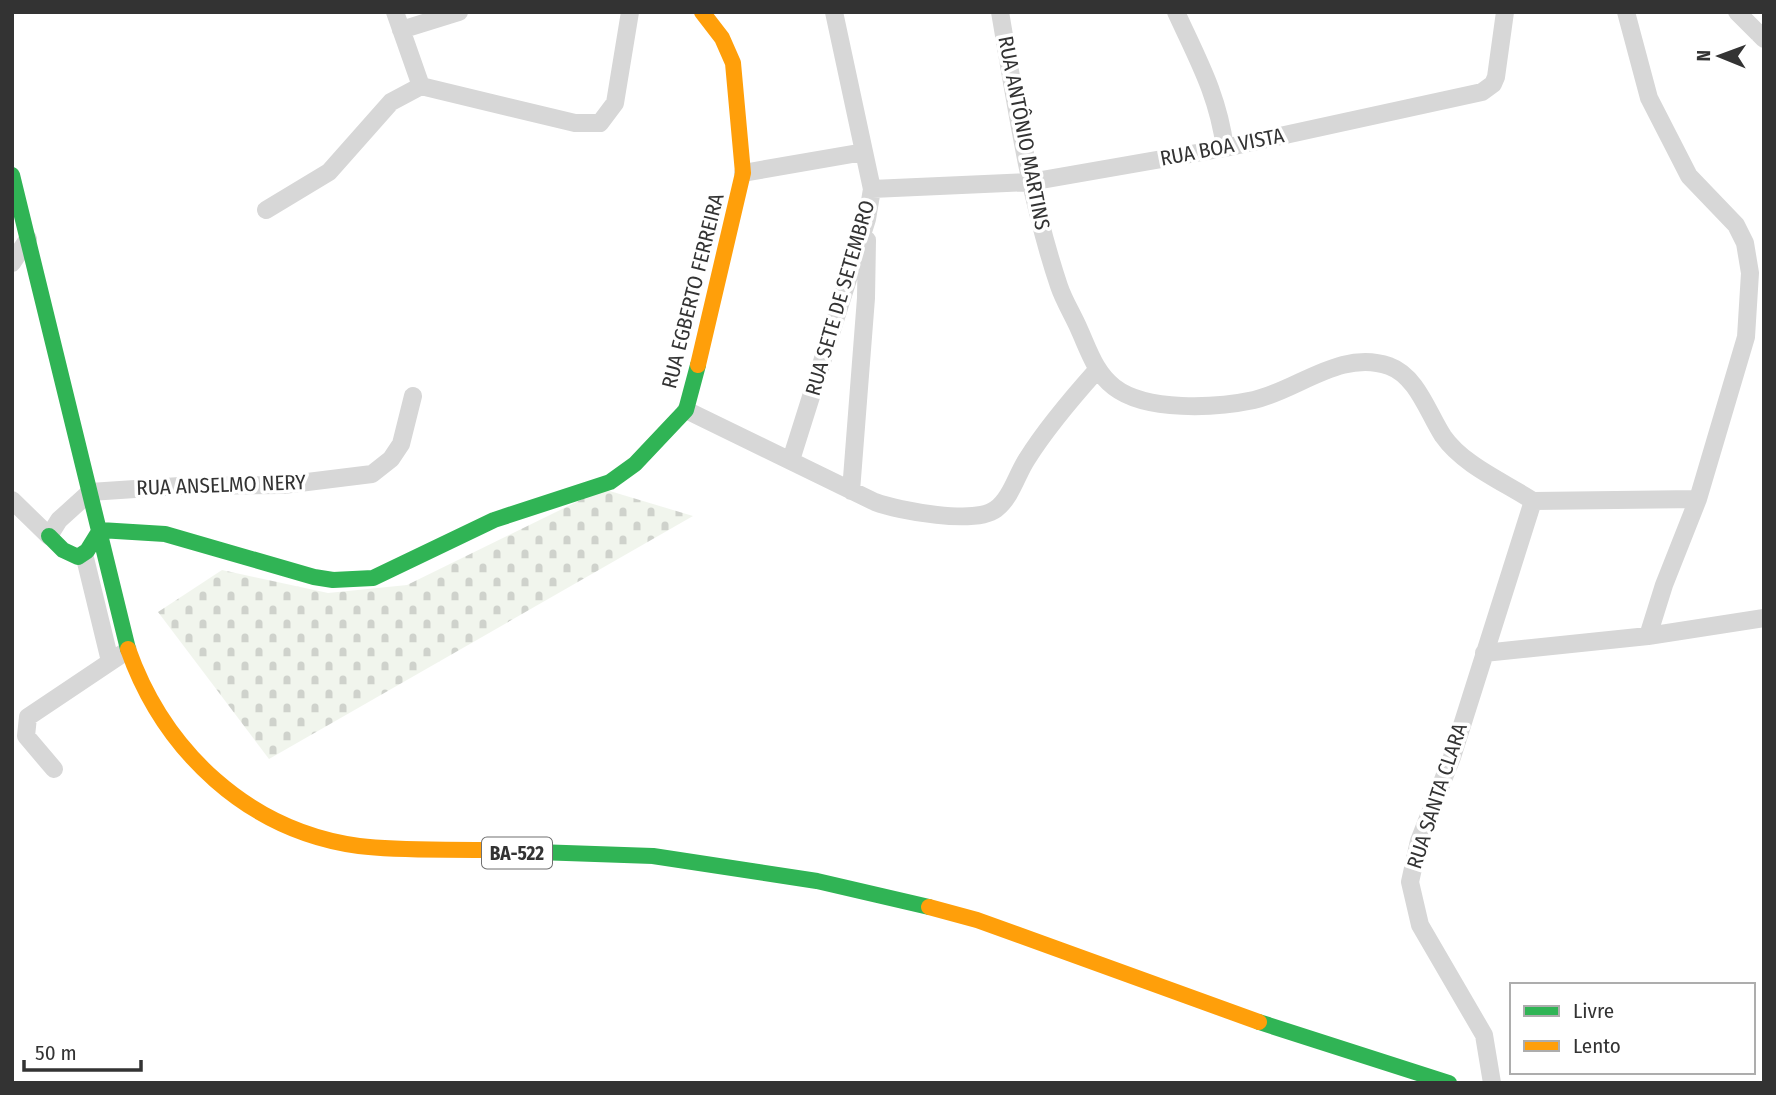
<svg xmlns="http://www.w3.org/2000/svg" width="1776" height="1095" font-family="'Fira Sans Condensed',sans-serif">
<defs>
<pattern id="cemetery-stones" width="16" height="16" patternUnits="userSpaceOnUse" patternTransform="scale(1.75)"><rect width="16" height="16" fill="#f1f5ed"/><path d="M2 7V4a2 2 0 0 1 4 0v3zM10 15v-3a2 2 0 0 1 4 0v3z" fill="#cfd2cc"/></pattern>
</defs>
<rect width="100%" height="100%" fill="#fff"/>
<path fill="url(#cemetery-stones)" d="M603 489 693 516 269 759 158 612 222 570 328 593 407 585Z"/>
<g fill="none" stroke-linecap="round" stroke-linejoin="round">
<path stroke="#d7d7d7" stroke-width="18" d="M395 12 421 86
M1000 12C1016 104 1029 197 1059 286 1064 301 1073 315 1079 329 1089 351 1095 372 1114 387 1146 412 1216 408 1254 400 1298 390 1341 349 1389 366 1417 376 1428 413 1443 436 1463 465 1504 482 1533 501
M1176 12C1198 60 1218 95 1225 148
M1626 12 1649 98 1689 176 1736 225 1745 243 1750 273 1746 337 1698 499 1664 585 1648 636
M1737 12 1764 39
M401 30 459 12
M421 86 575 123H600L615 103 630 12
M743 173 864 152
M872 189 1030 182 1225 148 1482 92 1493 84 1496 77 1505 12
M266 210 329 172 391 102 421 86
M12 263 28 239
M686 410 875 502C899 511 975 525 996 509 1011 498 1017 474 1027 459 1047 427 1072 398 1097 370
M791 460 867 219 872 189 834 12
M851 491 866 298 867 240
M12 500 49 536 59 520 90 492 180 486 283 485 372 474 391 459 401 444 413 396
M1533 501 1698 499
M84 554 110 661
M1484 653 1648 636 1764 618
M54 769 26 736 28 717 128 650
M1492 1083 1484 1035 1420 925 1410 882 1419 841 1452 757 1533 501"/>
<path stroke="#30b455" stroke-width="16" d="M12 175 128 649
M49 536 63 550 78 557 87 551 100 530 165 534 314 577 333 580 373 578 494 520 610 482 635 464 686 410 698 365
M482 850 653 856 817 881 929 907
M1259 1022 1449 1083"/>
<path stroke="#ff9f0a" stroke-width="16" d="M698 365 743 173 733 63 722 38 702 12
M128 649C164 751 248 831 359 846 399 851 442 849 482 850
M929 907 977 920 1259 1022"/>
</g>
<g text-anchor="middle" stroke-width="7" stroke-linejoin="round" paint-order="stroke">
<rect fill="#fff" stroke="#707070" stroke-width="2" x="482" y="837.5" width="70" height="31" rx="5"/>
<g font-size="19" font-weight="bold" fill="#333">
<text x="517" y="860">BA-522</text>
</g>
<g font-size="21" fill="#333" stroke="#fff">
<text transform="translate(1024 133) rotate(79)" y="7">RUA ANTÔNIO MARTINS</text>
<text transform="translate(1222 147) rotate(-11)" y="7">RUA BOA VISTA</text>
<text transform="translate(693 291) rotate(-76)" y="7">RUA EGBERTO FERREIRA</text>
<text transform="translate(840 298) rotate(-74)" y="7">RUA SETE DE SETEMBRO</text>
<text transform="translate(221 485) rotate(-2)" y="7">RUA ANSELMO NERY</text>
<text transform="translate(1437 796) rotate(-72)" y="7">RUA SANTA CLARA</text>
</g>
</g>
<rect width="1776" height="1095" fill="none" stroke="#333333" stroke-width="28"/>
<rect x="1510" y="983" width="245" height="91" fill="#ffffff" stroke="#adadad" stroke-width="2"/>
<rect x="1524" y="1006" width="35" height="10" fill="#30b455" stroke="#adadad" stroke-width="2"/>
<text x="1573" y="1018" font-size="21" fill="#333333">Livre</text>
<rect x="1524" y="1041" width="35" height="10" fill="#ff9f0a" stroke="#adadad" stroke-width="2"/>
<text x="1573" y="1053" font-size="21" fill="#333333">Lento</text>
<g transform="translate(1720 56) rotate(271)" stroke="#ffffff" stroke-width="5" paint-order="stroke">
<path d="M0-5L12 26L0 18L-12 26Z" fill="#333333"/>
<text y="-10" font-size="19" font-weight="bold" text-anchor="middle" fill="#333333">N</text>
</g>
<path d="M24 1060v10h117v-10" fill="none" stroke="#333333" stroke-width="3.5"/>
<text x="35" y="1060" font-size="21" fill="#333333" stroke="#ffffff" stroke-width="5" paint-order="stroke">50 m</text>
</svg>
